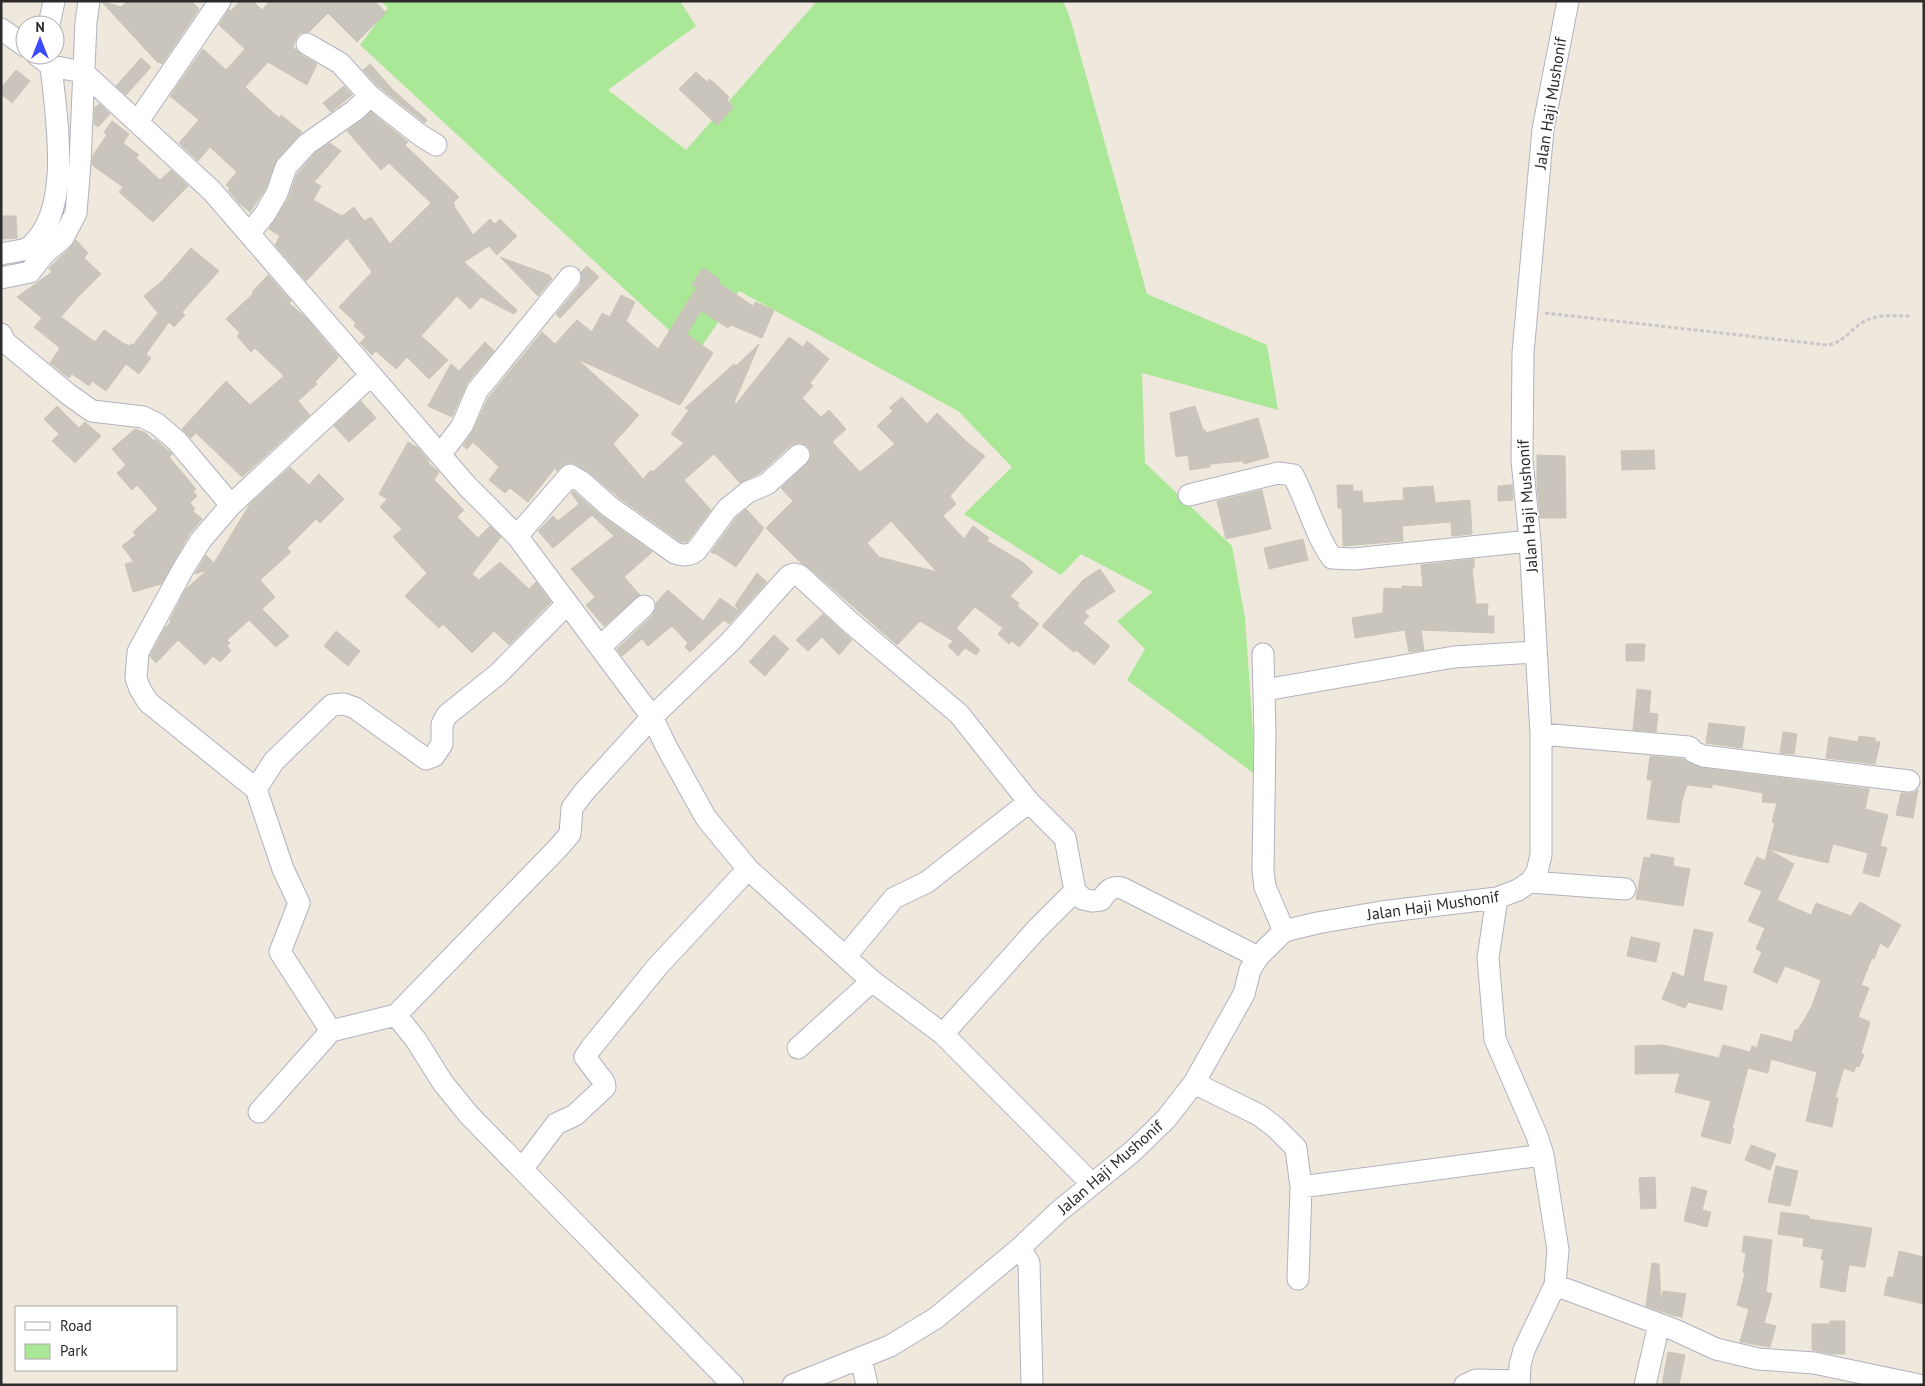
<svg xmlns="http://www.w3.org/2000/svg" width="1925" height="1386" font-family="'PT Sans',sans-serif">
<rect width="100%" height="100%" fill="#eee8dd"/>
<path fill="#aae797" d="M380 1H680L696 26 608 90 686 150 817 1H1063L1070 18 1147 294 1267 345 1278 410 1142 373 1145 463 1232 546 1245 618 1256 775 1127 680 1145 649 1117 621 1153 592 1081 554 1061 575 964 514 1012 467 958 411 739 291 696 355 360 45 388 8Z"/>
<path fill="#c9c5bc" stroke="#c9c5b6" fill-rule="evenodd" d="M101 1 121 7 127 1H191L199 9 162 64 159 62 158 63Z
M240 1H253L262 10 270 1H375L386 13 357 42 328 13 309 32 300 33 296 38 293 47 301 55 317 64 307 85 268 62 245 87 279 118 281 115 302 132 277 159 266 188 250 212 240 204 228 190 230 188 226 185 237 172 210 147 198 161 179 143 199 120 170 96 203 49 226 70 245 49 219 25 229 9 231 11Z
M141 58 151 67 126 95 116 86Z
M370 64 393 90 427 120 425 123 379 87 363 70Z
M16 70 30 81 12 103 1 94V88Z
M696 72 707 82 710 79 729 97 727 100 734 107 717 125 679 89Z
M344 86 352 95 331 112 323 103Z
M100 104 110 114 98 127 94 124 95 107Z
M371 112 408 142 405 145 459 197 453 203 455 205 454 206 473 235 490 219 495 224 500 219 517 236 497 255 489 246 464 262 517 310 514 314 481 297 470 309 457 296 421 336 448 360 429 379 407 357 396 369 376 351 372 355 360 343 366 337 354 326 356 323 339 307 372 272 347 238 306 281 275 245 280 236 269 229 288 199 297 174 315 153 330 143 341 151 314 182 321 186 313 200 342 216 354 207 364 221 371 217 390 244 431 203 389 163 381 170 347 131Z
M112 121 129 134 123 143 139 155 136 158 160 180 171 170 188 186 153 222 119 192 123 187 92 165 93 155 107 135 104 132Z
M1 216H16L17 238 1 239Z
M76 240 88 253 84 258 101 274 77 298 61 317 95 342 104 330 123 343 129 346 131 344 133 345 158 313 144 296 161 282 191 248 219 271 182 312 185 315 174 327 169 322 146 354 151 358 139 374 126 364 106 391 92 381 89 386 72 374 69 378 50 363 60 348 34 327 42 318 17 297 52 272 49 268 71 247Z
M500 257 549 275 552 279 538 296Z
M587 266 599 277 560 318 556 314 580 285 582 279 581 272Z
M703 268 720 280 719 283 753 306 755 302 774 310 762 338 731 325 728 328 701 311 687 334 713 353 680 405 577 359 639 415 613 444 643 479 651 470 653 472 684 443 671 434 689 410 685 408 734 364 736 366 759 344 734 403 736 404 789 337 803 347 807 341 829 359 810 383 813 386 802 398 821 417 829 410 846 429 832 442 860 472 895 444 877 426 893 411 889 408 902 397 927 424 937 413 969 444 985 456 950 496 956 504 943 516 964 539 973 526 989 538 987 541 1024 563 1033 572 1010 596 1019 603 1017 606 1039 624 1019 647 1012 641 1009 644 998 634 1003 628 975 607 956 628 980 650 976 655 965 648 958 656 948 646 953 641 920 621 897 645 807 566 801 563 766 528 793 501 781 488 811 459V452L808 446 802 443H797L791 445 760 473 740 483 714 454 684 480 711 510 687 542H681L618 497 590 473 576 464 566 463 557 471 555 468 528 502 510 488 505 493 489 480 499 467 473 442 467 449 463 446 473 431 488 398 542 332 555 344 577 320 592 332 602 313 610 317 621 295 635 302 626 321 658 349 697 287 692 284ZM891 521 937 572 879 557 867 543Z
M268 275 291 301 289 303 305 317 339 357 315 382 317 384 298 401 310 415 242 477 196 433 191 438 182 429 226 381 250 405 284 376 255 348 251 352 237 336 240 333 226 319 254 293 252 292Z
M485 342 494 351 467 383 452 417 428 406 451 364 459 371Z
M361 401 376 418 349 442 334 426Z
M57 406 79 428 85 422 101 436 75 463 52 441 59 434 44 419Z
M1195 406 1203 430H1205L1206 433 1258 418 1269 457 1244 464 1243 461 1210 464V467L1190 470 1188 455 1176 457 1170 413Z
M135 429 146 433 154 441 155 439 172 454 169 457 196 489 193 491 197 496 190 503 195 509 193 511 202 519 190 533 161 584 133 592 125 564 134 562 122 546 136 535 133 532 158 509 137 485 132 490 117 473 126 465 112 449Z
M408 442 418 448 429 461 428 463 439 472 434 480 464 510 457 517 478 538 490 526 501 537 472 574 479 580 500 562 529 589 536 582 551 602 509 645 494 631 472 653 443 624 439 628 405 596 427 573 393 537 402 529 380 507 387 499 379 494Z
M1654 450 1655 469 1622 470 1621 451Z
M1537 455 1565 456 1566 518H1540L1537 483Z
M290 467 309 485 319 474 344 499 320 523 316 519 287 548 291 552 260 580 275 597 262 609 289 636 276 647 249 620 227 640 230 643 227 646 231 651 220 662 213 656 205 665 178 640 156 663 150 656 165 628 171 622 170 620 186 589 207 570 195 574 206 555 214 563 250 504Z
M1337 485H1353V491H1362L1363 503 1404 500 1403 488 1433 486 1435 503 1470 500 1472 534 1452 536 1451 522 1402 526 1403 541 1343 546 1342 508H1338Z
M1512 485 1513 500 1498 501V486Z
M1262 490 1271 529 1226 539 1217 501Z
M573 491 603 517 652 552 624 577 640 595 604 626 586 605 595 597 571 569 614 536 592 515 553 548 538 531 553 516 558 521 579 504 571 493Z
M746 509 764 528 736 567 715 553 714 554 711 552 736 518Z
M1303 539 1308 560 1269 569 1264 548Z
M1474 559V568H1472L1476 604H1488L1487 616H1494V633L1421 630 1424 650 1409 652 1405 630 1355 638 1352 618 1383 613 1384 588 1402 589V586L1423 587 1421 565Z
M1100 569 1115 591 1084 612 1089 616 1083 623 1110 646 1094 665 1076 650 1074 652 1042 626 1083 580Z
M757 573 767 582 740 612 735 605Z
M668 590 703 621 720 598 740 612 729 624 724 620 690 652 685 647 688 643 672 626 648 646 642 639 622 656 617 649 653 615 656 609V603Z
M823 614 852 640 839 655 822 637 808 651 796 640Z
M336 631 360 651 348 666 324 646Z
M774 635 789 649 765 676 749 662Z
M1626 644H1645L1644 661H1626Z
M1637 689 1651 691 1649 713 1658 714 1656 732 1633 730Z
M1709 723 1745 727 1742 748 1706 743Z
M1783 732 1797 734 1794 754 1780 753Z
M1859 736 1875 738V742H1880L1875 764 1826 758 1829 737 1858 742Z
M1650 756 1683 759 1702 768 1869 789 1865 809 1888 815 1880 846 1887 848 1879 877 1863 873 1868 853 1833 844 1828 863 1768 849 1775 823 1772 822 1777 803 1762 802 1763 793 1712 784V788L1687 785 1682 800 1679 823 1647 819 1652 780H1647Z
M1918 790 1913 818 1896 815 1901 793H1913Z
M1768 849 1794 864 1777 900 1811 915 1816 903 1851 916 1860 902 1901 925 1888 948 1880 943 1874 959 1872 958 1861 985 1869 988 1858 1017 1870 1022 1861 1053 1864 1055 1859 1067 1856 1066 1854 1072 1844 1068 1835 1098H1838L1832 1127 1806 1121 1817 1072 1771 1059 1768 1073 1748 1068 1732 1128 1734 1129 1730 1144 1701 1136 1711 1101 1675 1092 1680 1073 1635 1074V1046L1663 1045 1719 1058 1723 1045 1750 1052 1752 1046 1757 1048 1761 1034 1792 1042 1795 1030H1798L1812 1006 1821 980 1785 966 1777 983 1753 972 1762 952 1756 949 1765 928 1748 921 1762 891 1744 884 1757 857 1765 861Z
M1651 854 1674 858 1673 866 1690 869 1683 906 1636 899 1644 857 1650 858Z
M1694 929 1713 933 1703 981 1727 986 1722 1010 1688 1002 1685 1008 1662 999 1673 972 1684 977Z
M1631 937 1660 943 1656 962 1627 956Z
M1751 1145 1776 1154 1770 1170 1745 1160Z
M1776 1166 1798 1171 1790 1206 1768 1202Z
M1655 1177 1656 1208 1641 1209 1639 1178Z
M1692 1187 1707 1191 1702 1210 1711 1212 1707 1227 1684 1221Z
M1781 1212 1809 1216V1219L1872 1228 1865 1267 1849 1265 1845 1292 1820 1287 1824 1260H1821L1823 1249 1803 1246 1804 1238 1778 1234Z
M1744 1236 1772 1240 1766 1292 1772 1294 1764 1323 1776 1326 1770 1347 1740 1342 1749 1309 1737 1305 1745 1273 1743 1272 1746 1253 1742 1252Z
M1899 1251 1924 1257V1304L1884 1295 1888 1277 1893 1278Z
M1652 1263 1659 1264 1661 1301 1663 1291 1686 1294 1682 1317 1672 1315 1646 1306Z
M1830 1321H1845V1354H1832L1812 1350V1324H1830Z
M1668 1352 1685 1355 1679 1385H1662Z"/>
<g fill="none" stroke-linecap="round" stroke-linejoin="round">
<g stroke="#b1b2c0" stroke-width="23">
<path id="minor" d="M49 25 54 1
M1 29 25 46
M307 44 340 63 370 96 420 135 436 145
M37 55 51 66 83 72 212 191 468 487 517 536 652 717 666 746 706 818 748 869 872 981 943 1034 1092 1184
M138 121 220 1
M249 234 265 214 277 193 286 167 307 144 354 111 370 96
M1 254C9 252 25 251 31 246 73 208 56 117 51 66
M1 278 30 272 44 254 63 238 76 213 80 163 86 22 89 1
M1 334 5 342 68 394 92 411 143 417 157 424 177 441 231 505
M440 455 462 426 477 391 570 277
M1189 495 1278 473 1293 475C1307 502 1315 534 1332 558L1354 559 1530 541
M517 536 570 475 582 482 610 507 675 553C683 556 689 556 696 551L727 509 748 492 767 484 799 455
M600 647 644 606
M1263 654 1265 733 1263 871 1265 887 1284 931
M1265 690 1454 657 1535 652
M1541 734 1689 747 1694 752 1703 756 1909 781
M256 789 148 702 140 689 136 678 138 652 183 569 201 540 231 505 370 376
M1530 882 1625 889
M1497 898 1488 958 1495 1039 1537 1136 1543 1155 1558 1250 1555 1285 1524 1350 1520 1365 1519 1385
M846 956 894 898 927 882 1029 802
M396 1015 416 1040 443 1083 469 1115 733 1385
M331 1031 280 952 299 903 283 869 256 789 274 761 332 705 344 704 355 708 426 759 434 756 442 744V724L447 715 498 674 567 604
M943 1034 1036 930 1075 891
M798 1048 872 981
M1194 1083 1259 1115 1275 1127 1296 1148 1301 1187 1298 1279
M259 1112 331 1031 396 1015 558 848 570 834 572 808 584 792 652 717 730 642 789 576 794 574 799 575 850 622 959 714 1029 802 1065 838 1075 891 1083 899 1092 901 1101 900C1107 891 1111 886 1122 888L1258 957
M523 1168 556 1124 575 1115 605 1087 604 1082 585 1057 591 1048 657 967 748 869
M1301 1187 1543 1155
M1020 1248 1029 1263 1032 1385
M1555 1285 1675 1330 1716 1349 1758 1359 1814 1363 1919 1385
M861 1358 867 1385
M793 1385 890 1346 936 1318 1020 1248 1058 1212 1132 1152 1166 1119 1194 1083 1244 994 1250 970 1258 957 1284 931 1317 923 1381 912 1497 898 1518 890 1530 882 1537 872 1541 855V734L1530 541 1522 460 1523 353 1543 129 1568 1
M1465 1385 1476 1380 1519 1381
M1645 1385 1659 1324"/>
</g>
<path stroke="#c8c8c8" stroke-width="3" stroke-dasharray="4 2.5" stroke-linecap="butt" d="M1545 313 1827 345C1843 344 1853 326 1867 320 1880 314 1897 316 1911 316"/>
<use href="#minor" stroke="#fff" stroke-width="21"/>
</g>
<g text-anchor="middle" stroke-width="4" stroke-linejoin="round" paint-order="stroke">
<g font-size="16" fill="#2b2b2b" stroke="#fff">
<text transform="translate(1550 103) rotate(-81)" y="6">Jalan Haji Mushonif</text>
<text transform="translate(1527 506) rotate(-94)" y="6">Jalan Haji Mushonif</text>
<text transform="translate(1433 905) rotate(-8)" y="6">Jalan Haji Mushonif</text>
<text transform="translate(1110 1167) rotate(-41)" y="6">Jalan Haji Mushonif</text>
</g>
</g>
<rect width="1925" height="1386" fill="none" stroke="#2b2b2b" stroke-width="5"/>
<rect x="15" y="1306" width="162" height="65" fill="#ffffff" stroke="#aaaaaa"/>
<rect x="25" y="1322" width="25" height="8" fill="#ffffff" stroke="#aaaaaa"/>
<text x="60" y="1331" font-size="15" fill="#2b2b2b">Road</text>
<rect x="25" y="1344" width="25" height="15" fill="#aae797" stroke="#aaaaaa"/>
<text x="60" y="1356" font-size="15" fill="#2b2b2b">Park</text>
<g transform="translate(40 40)"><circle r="24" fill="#ffffff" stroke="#aaaaaa"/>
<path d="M0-4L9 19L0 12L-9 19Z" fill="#394aff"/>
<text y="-8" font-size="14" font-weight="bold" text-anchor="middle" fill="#2b2b2b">N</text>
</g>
</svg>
